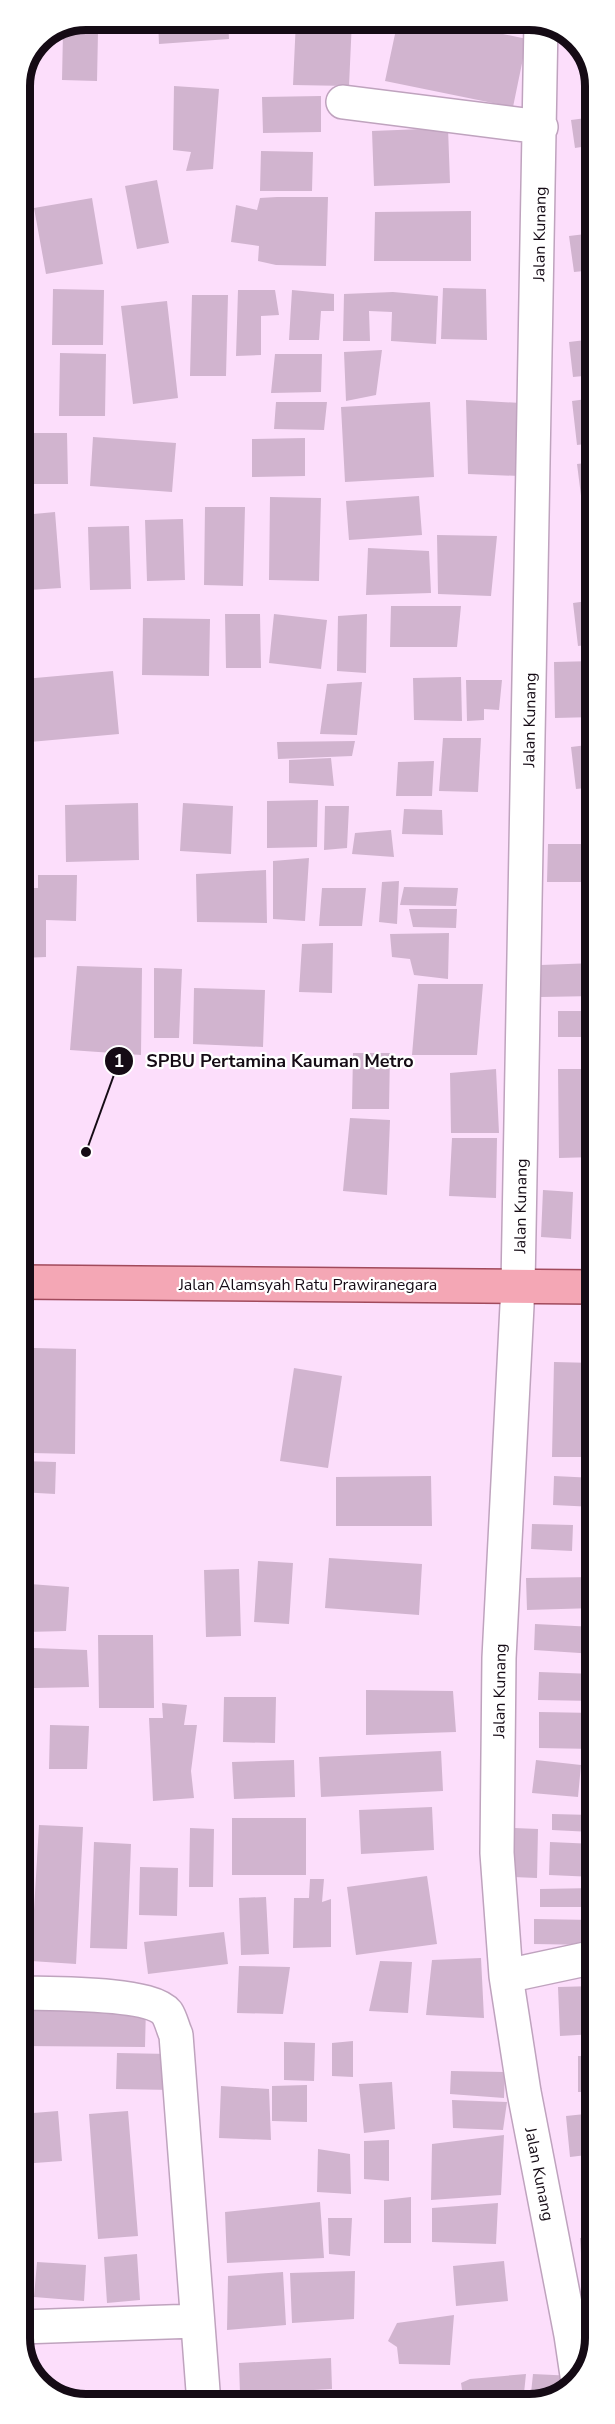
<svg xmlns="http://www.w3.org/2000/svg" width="615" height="2424" font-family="'Nunito Sans',sans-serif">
<rect width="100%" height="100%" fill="#fcdefb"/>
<path fill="#d1b4cf" d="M158 20H228L229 39 159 44Z
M296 20H352L349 86 293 85Z
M398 20H437L527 39 513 107 385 81Z
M63 32H98L97 81 62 80Z
M174 86 219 89 213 169 186 171 191 152 173 150Z
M321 96V132L263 133 262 97Z
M594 117V145L575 148 571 120Z
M448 128 450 183 374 186 372 131Z
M261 151 313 152 312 191H260Z
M157 180 169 243 137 249 125 186Z
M277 197H328L326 266 276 265 258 261 259 246 231 242 236 205 257 210 260 198Z
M92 198 103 264 46 274 34 208Z
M471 211V261H374L375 212Z
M594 233V270L574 272 569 236Z
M443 288 486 289 487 340 441 339Z
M53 289 104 290 103 345H52Z
M238 290H275L279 315 261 316V355L236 356Z
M292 290 334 294V311H321L319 340H289Z
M393 292 438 296 436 344 391 341 392 312 369 311 370 341H343L344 294Z
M192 295H228L226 376H190Z
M167 301 178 398 133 404 121 306Z
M594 339V375L573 377 569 342Z
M382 350 376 395 346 401 344 352Z
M60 353 106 354 105 416H59Z
M275 354H322L321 392 271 393Z
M594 398V443L577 445 572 401Z
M466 400 521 403 519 476 468 474Z
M276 402H327L324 430 274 429Z
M430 402 434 477 345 482 341 407Z
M20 433H67L68 484H20Z
M93 437 176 443 172 492 90 486Z
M305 438V476L252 477V439Z
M594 462 595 541 587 543 577 464Z
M419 496 422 535 349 540 346 501Z
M270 497 321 498 319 581 269 580Z
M205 507H245L243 586 204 585Z
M55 512 61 588 29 590 23 515Z
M183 519 185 580 147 581 145 520Z
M129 526 131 589 90 590 88 527Z
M437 535 497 536 491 596 438 594Z
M368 548 429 551 431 593 366 595Z
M583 553H595V576H583Z
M595 600V644L578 646 573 603Z
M391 606H461L457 647H390Z
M225 614H260L261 668H226Z
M274 614 327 620 321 669 269 663Z
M367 614 366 673 337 671 338 616Z
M143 618 210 619 209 676 142 675Z
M595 661V717L555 718 554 662Z
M113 671 119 734 30 742 24 679Z
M461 677 462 721 414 720 413 678Z
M466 680H502L499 710 484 709V720L467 721Z
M362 682 357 735 320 734 327 684Z
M443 738H481L478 792 439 791Z
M355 741 352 756 278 759 277 742Z
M595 744V787L576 789 571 747Z
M331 758 334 786 289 783V760Z
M434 761 432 796H396L398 762Z
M318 800 317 847 267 848V801Z
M138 803 139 860 66 862 65 805Z
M183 803 233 806 231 854 180 851Z
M325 806H349L347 848 324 850Z
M404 809 442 810 443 835 402 834Z
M391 830 394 857 352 854 355 833Z
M548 844H587L586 882H547Z
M309 858 305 921 273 919V861Z
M266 870 267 923 197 922 196 874Z
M38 875H77L76 921 46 920V957L20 958V888H38Z
M399 881 397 924 379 922 382 882Z
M404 887 458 888 456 906 400 905Z
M322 888H366L362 926H319Z
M409 909H457L456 928 413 927Z
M449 933 448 979 414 975 410 959 392 957 390 934Z
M333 943 332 993 299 992 302 944Z
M595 963V996L541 997V965Z
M77 966 142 968 141 1055 70 1050Z
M154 968 182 969 179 1038H154Z
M28 971 30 1037H20V972Z
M418 984H483L477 1055H412Z
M194 988 265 990 263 1047 193 1044Z
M558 1011H595V1037H558Z
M353 1053H390L389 1109H352Z
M496 1069 499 1133H451L450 1073Z
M558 1069H595V1157L559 1158Z
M350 1118 390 1120 387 1195 343 1191Z
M452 1138H497L496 1198 449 1196Z
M543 1190 573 1192 571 1239 541 1237Z
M34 1348 76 1349 75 1454 32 1453Z
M554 1362 595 1363V1457H552Z
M294 1368 342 1376 328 1468 280 1461Z
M20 1461 56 1462 55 1494 20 1492Z
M431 1476 432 1526H336V1477Z
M554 1476 595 1478V1507L553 1505Z
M20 1498H28V1543L20 1542Z
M532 1524 573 1525 572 1551 531 1549Z
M329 1558 422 1564 419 1615 325 1608Z
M258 1561 293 1563 289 1624 254 1622Z
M239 1569 241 1636 206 1637 204 1570Z
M595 1577V1608L527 1610 526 1578Z
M30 1584 69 1587 66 1631 26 1632 20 1602Z
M535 1624 595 1627V1654L534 1650Z
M98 1635H153L154 1708H99Z
M34 1648 87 1650 89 1687 34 1688Z
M539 1672 595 1674V1701L538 1700Z
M366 1690 453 1691 456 1732 366 1735Z
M224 1697H276L275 1743 223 1742Z
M162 1703 187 1705 184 1725H197L191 1771 194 1798 153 1801 149 1718H163Z
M539 1712 595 1713V1749L539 1748Z
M20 1716H27V1741H20Z
M50 1725 89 1726 87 1769H49Z
M441 1751 443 1791 321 1797 319 1757Z
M294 1760 295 1797 234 1799 232 1762Z
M536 1760 581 1765 578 1797 532 1793Z
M591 1764H595V1792H590Z
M432 1807 434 1850 361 1854 359 1810Z
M552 1814 592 1815V1832L552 1830Z
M232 1818H306V1875H232Z
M39 1825 83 1827 76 1964 31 1961Z
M190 1828 214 1829 213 1887H189Z
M514 1828 538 1829 537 1878 513 1877Z
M94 1842 131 1844 127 1949 90 1948Z
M550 1842 595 1844V1877L549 1875Z
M140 1867 178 1868 177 1916 139 1915Z
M427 1876 437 1944 356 1955 347 1887Z
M310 1879H324L322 1902 331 1899V1947L293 1948 294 1898H309Z
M595 1888V1907H540V1889Z
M266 1897 269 1954 241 1955 239 1898Z
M534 1919 593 1920 592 1945 534 1944Z
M224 1932 228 1964 148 1974 144 1942Z
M481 1958 484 2018 426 2015 432 1960Z
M380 1961 412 1962 408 2013 369 2011Z
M239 1966 290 1967 283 2014 237 2013Z
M595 1986V2034L560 2036 558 1987Z
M28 2006H146L145 2047 23 2046Z
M353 2041V2077L332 2076V2043Z
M284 2042 315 2043 314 2081 284 2080Z
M117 2053 170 2054 173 2090 116 2089Z
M578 2056H595V2092H578Z
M451 2071 505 2072 504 2098 450 2094Z
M392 2082 395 2129 364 2133 359 2084Z
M307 2085V2122L272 2121V2086Z
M221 2086 269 2089 271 2140 219 2138Z
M452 2100 507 2102 503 2130 453 2128Z
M58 2111 62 2161 21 2164V2114Z
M128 2111 138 2236 98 2239 89 2114Z
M595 2113V2154L570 2157 566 2116Z
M504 2135 501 2195 431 2200 432 2144Z
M389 2140V2181L364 2179V2141Z
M318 2149 350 2154 351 2194 317 2192Z
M595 2176V2215H594L588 2178Z
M411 2197V2243H384V2200Z
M320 2202 324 2258 227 2263 225 2212Z
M498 2203 496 2244 432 2242V2208Z
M328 2218H352L350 2256 329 2254Z
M595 2237V2283L583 2284 580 2238Z
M137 2254 140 2300 107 2303 104 2257Z
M504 2261 508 2301 456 2306 453 2266Z
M37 2262 86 2265 84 2301 34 2297Z
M355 2271 354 2319 292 2323 290 2273Z
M283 2272 286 2325 227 2330 228 2276Z
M454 2315 450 2365 399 2364 397 2347 388 2341 397 2323Z
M331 2358 332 2389 240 2394 239 2363Z
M526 2374 523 2403H464L461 2383 470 2379Z
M533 2374 574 2376V2385L542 2403H530Z"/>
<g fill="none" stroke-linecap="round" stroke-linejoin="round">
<g stroke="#bfa3be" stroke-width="36">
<path id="street" d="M541 22 518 1286 499 1658 497 1853 506 1976 524 2092 571 2335 578 2382
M343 102 541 127
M506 1976 595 1957
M21 1993C50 1994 150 1992 167 2013 171 2019 173 2029 176 2035L204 2404
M21 2327 196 2321"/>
</g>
<g stroke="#a14a5c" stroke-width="36">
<path id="primary" d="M20 1282 595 1287"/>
</g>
<use href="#street" stroke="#fff" stroke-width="33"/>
<use href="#primary" stroke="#f4a7b5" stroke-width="33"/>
</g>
<g text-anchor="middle" stroke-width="4.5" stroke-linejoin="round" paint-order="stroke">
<g font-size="16" fill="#150b15" stroke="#fff">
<text transform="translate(539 234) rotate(-89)" y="6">Jalan Kunang</text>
<text transform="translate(529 720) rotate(-89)" y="6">Jalan Kunang</text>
<text transform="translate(520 1206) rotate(-89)" y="6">Jalan Kunang</text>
<text x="308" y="1290">Jalan Alamsyah Ratu Prawiranegara</text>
<text transform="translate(499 1691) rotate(-89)" y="6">Jalan Kunang</text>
<text transform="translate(540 2174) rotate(79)" y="6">Jalan Kunang</text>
</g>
</g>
<path d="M0 0H615V2424H0ZM86 30H529A56 56 0 0 1 585 86V2338A56 56 0 0 1 529 2394H86A56 56 0 0 1 30 2338V86A56 56 0 0 1 86 30Z" fill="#fff" fill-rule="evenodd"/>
<path fill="none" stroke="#150b15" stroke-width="8" d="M86 30H529A56 56 0 0 1 585 86V2338A56 56 0 0 1 529 2394H86A56 56 0 0 1 30 2338V86A56 56 0 0 1 86 30Z"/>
<path fill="none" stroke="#150b15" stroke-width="2" d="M86 1152L119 1061"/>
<g fill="#150b15" stroke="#fff" stroke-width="2">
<circle cx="86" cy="1152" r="6"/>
<circle cx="119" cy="1061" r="15"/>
</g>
<g font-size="18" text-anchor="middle" font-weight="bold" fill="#fff">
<text x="119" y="1067">1</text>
</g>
<g font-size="18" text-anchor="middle" font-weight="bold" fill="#150b15" stroke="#fff" stroke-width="4.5" stroke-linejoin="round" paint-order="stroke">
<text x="280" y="1067">SPBU Pertamina Kauman Metro</text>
</g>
</svg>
